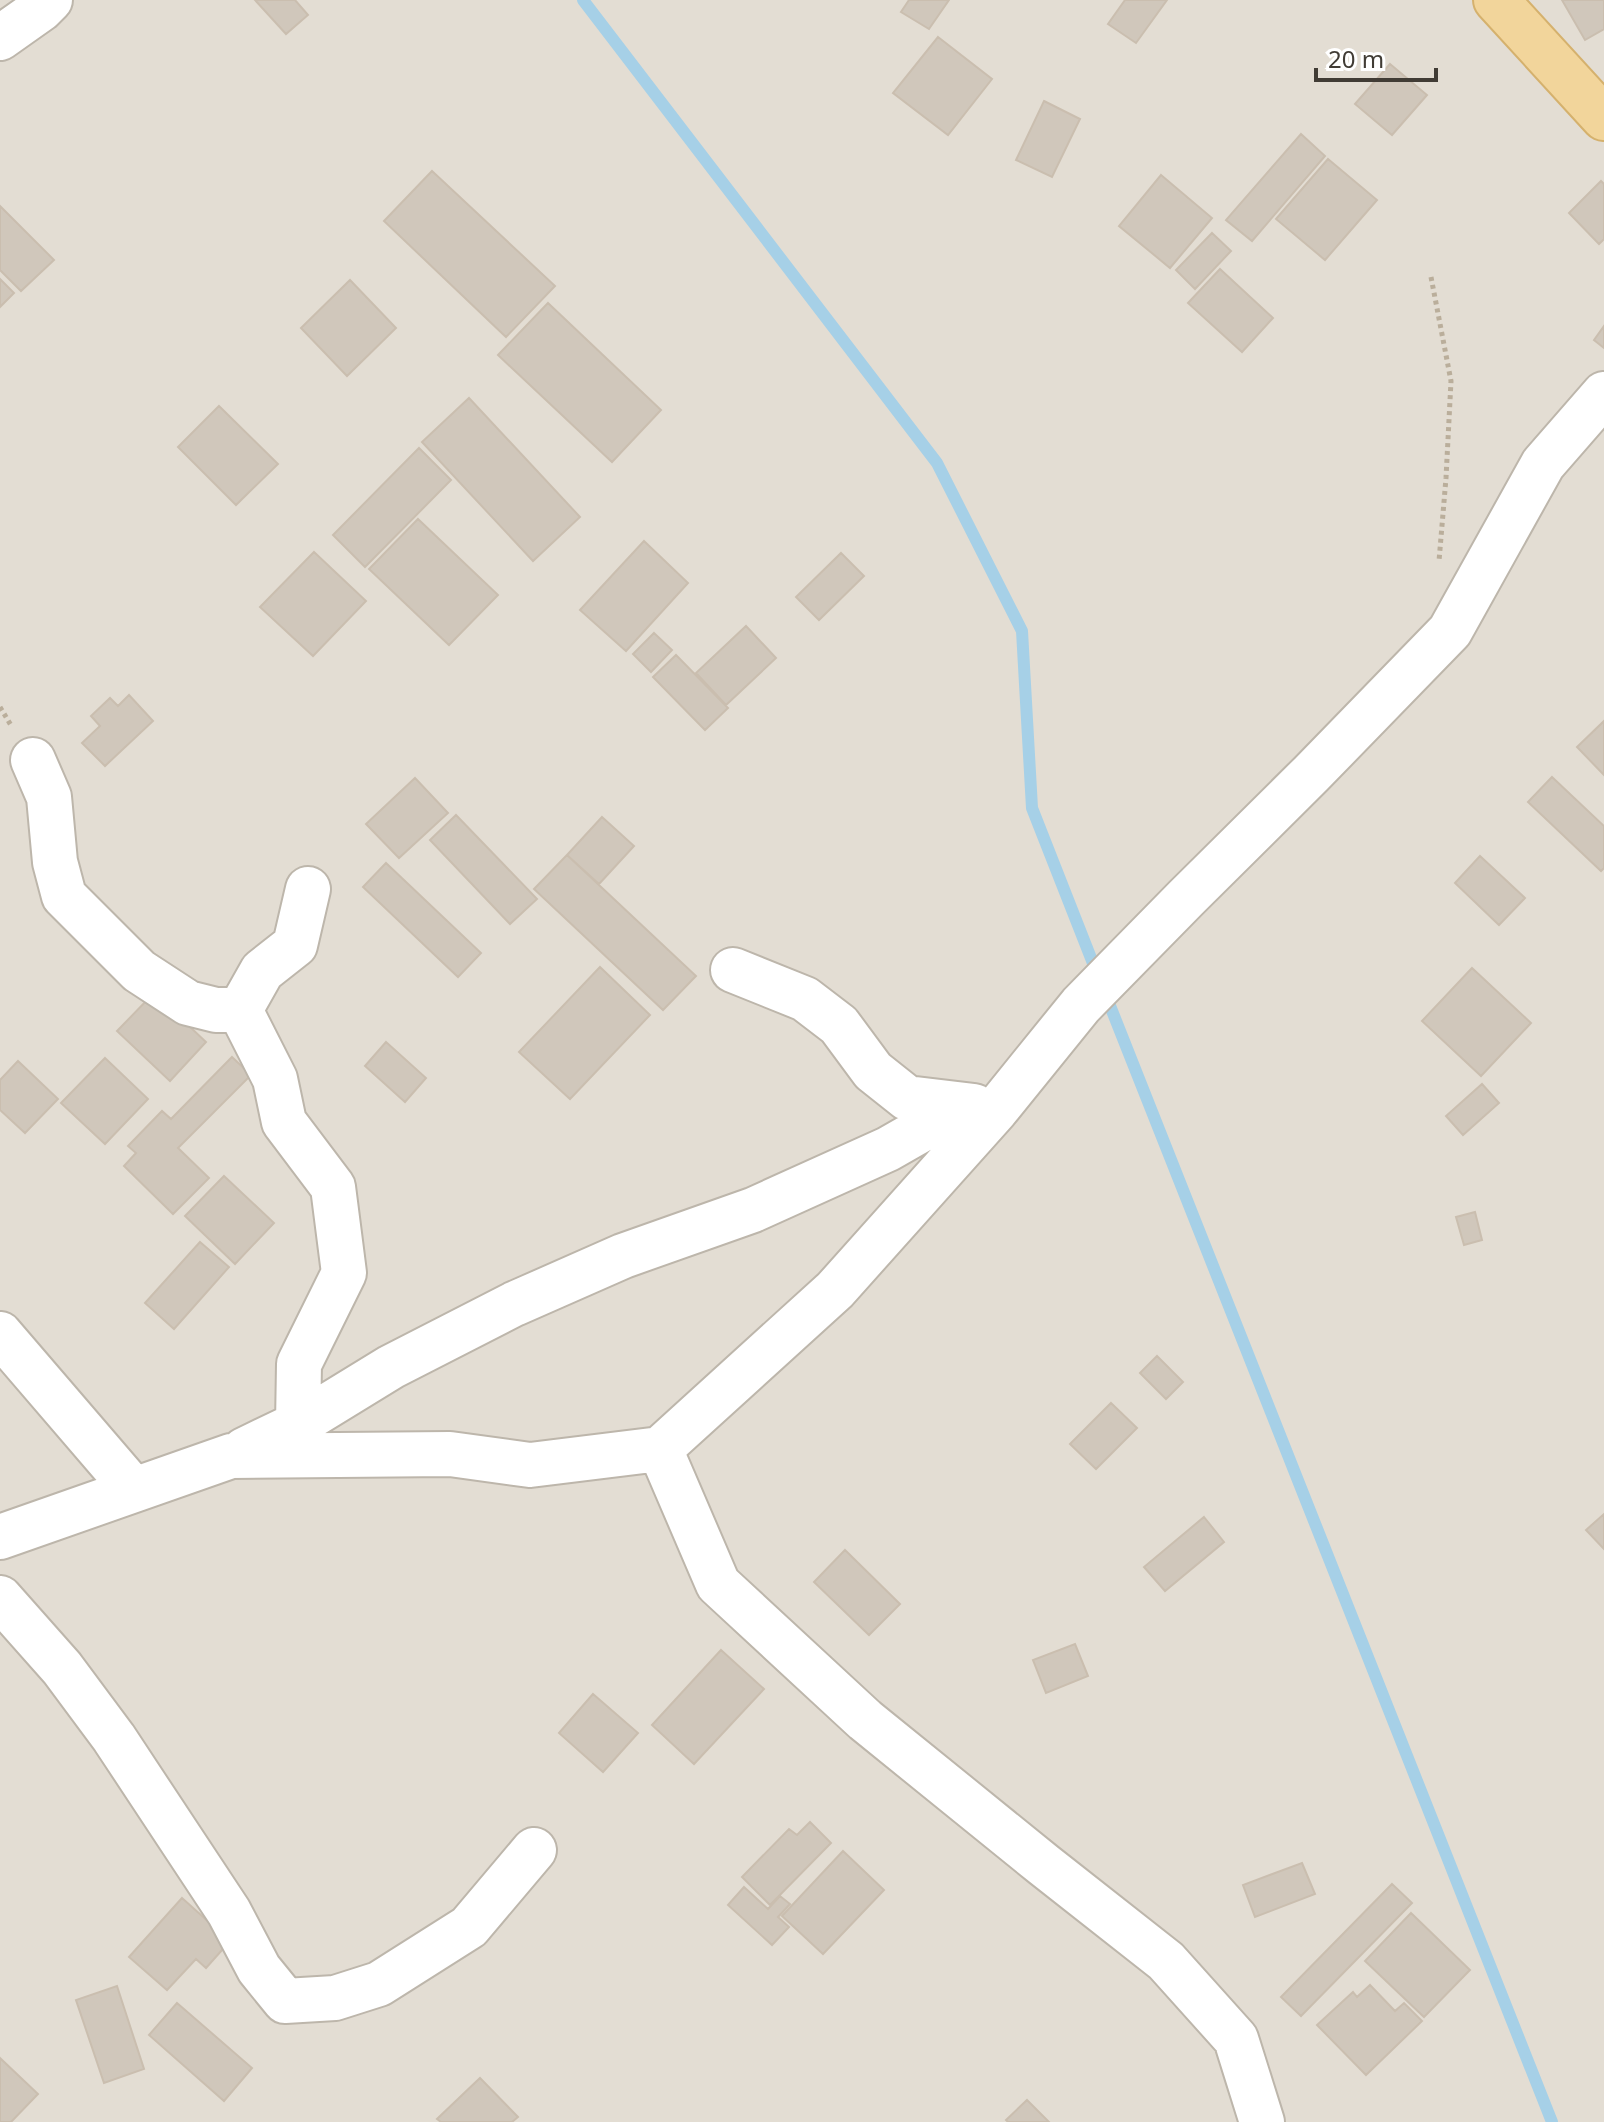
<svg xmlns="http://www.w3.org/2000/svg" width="1604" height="2122" font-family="'Noto Sans',sans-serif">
<rect width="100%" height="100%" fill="#f0ece4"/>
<path fill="#e3ddd3" d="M0 0H1604V2122H0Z"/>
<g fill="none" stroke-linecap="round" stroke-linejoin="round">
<path stroke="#a6d0e7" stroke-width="12" d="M583 0 937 463 1022 631 1032 808 1098 976
M1105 993 1552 2122"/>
</g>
<path fill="#d0c7bb" stroke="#cabeaf" stroke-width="2" d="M255 0H295L308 15 286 34Z
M909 0H949L929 29 901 12Z
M1125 0H1167L1136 43 1108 24Z
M1562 0H1604V29L1585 40Z
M938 37 992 79 948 135 893 93Z
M1390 64 1427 95 1392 135 1355 104Z
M1044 101 1080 119 1052 177 1016 160Z
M1301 134 1325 156 1252 241 1226 220Z
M1328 159 1377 200 1325 260 1276 219Z
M432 171 555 286 506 337 384 221Z
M1161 175 1212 218 1170 268 1119 226Z
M1601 181 1604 184V239L1599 244 1569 213Z
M0 206 54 260 21 291 0 270Z
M1212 233 1231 251 1195 289 1176 270Z
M1220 269 1273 318 1242 352 1188 303Z
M0 279 14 293 0 307Z
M350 280 396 328 347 376 301 328Z
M548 303 661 410 612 462 498 355Z
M1604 326V348L1594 340Z
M469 398 580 517 533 561 422 442Z
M219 406 278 464 236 505 178 447Z
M419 448 451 480 365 567 333 535Z
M418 519 498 595 449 645 369 569Z
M644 541 688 583 626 651 580 610Z
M314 552 366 601 313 656 260 607Z
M841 553 864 576 819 620 796 597Z
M746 626 776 658 726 705 696 673Z
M654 633 672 650 651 672 633 654Z
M676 655 728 708 705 730 653 677Z
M129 695 153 721 105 766 82 743 100 726 91 716 110 698 118 706Z
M1604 721V775L1577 747Z
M1552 777 1604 826V868L1601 871 1528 802Z
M415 778 448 813 399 858 366 824Z
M456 815 537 899 510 924 430 840Z
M602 817 634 846 599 884 567 855Z
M567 855 696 976 663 1010 534 889Z
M1480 856 1525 898 1499 925 1455 883Z
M386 863 481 953 458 977 363 887Z
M600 967 650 1015 570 1099 519 1052Z
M1472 968 1531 1023 1481 1076 1422 1021Z
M154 993 206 1042 170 1081 117 1031Z
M386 1042 426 1078 405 1102 365 1066Z
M232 1057 251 1075 178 1148 209 1178 173 1214 124 1166 136 1153 128 1146 162 1111 171 1119Z
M105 1058 148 1099 105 1144 61 1103Z
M18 1061 58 1099 25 1133 0 1110V1080Z
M1482 1084 1499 1103 1463 1135 1446 1116Z
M224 1176 274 1223 235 1264 185 1216Z
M1475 1212 1482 1240 1464 1245 1456 1217Z
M200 1242 229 1267 174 1329 145 1303Z
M1157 1356 1183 1382 1166 1399 1140 1373Z
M1111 1403 1137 1428 1096 1469 1070 1444Z
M1604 1514V1549L1586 1530Z
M1204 1517 1224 1542 1165 1591 1144 1567Z
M845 1550 900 1604 869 1635 814 1582Z
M1075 1644 1088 1676 1046 1693 1033 1660Z
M721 1650 764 1689 694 1764 652 1725Z
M593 1694 638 1733 603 1772 559 1733Z
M810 1822 831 1843 770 1905 742 1877 789 1829 797 1835Z
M843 1851 884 1890 823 1954 782 1916Z
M1302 1863 1315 1894 1255 1917 1243 1885Z
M1392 1884 1412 1903 1301 2016 1281 1997Z
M744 1887 768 1909 780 1896 790 1904 778 1917 789 1927 772 1945 728 1905Z
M182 1898 230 1941 206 1968 196 1959 167 1990 129 1957Z
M1411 1913 1470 1970 1424 2017 1365 1961Z
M1370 1985 1395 2011 1404 2003 1422 2021 1366 2075 1317 2025 1353 1992 1357 1997Z
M117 1986 144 2069 104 2083 76 2000Z
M177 2003 252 2068 224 2101 149 2035Z
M0 2058 38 2094 11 2122H0Z
M480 2078 518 2117 512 2122H441L437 2119Z
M1027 2100 1049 2122H1008L1006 2120Z"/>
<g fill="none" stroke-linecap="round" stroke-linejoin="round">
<g stroke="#bdb6ab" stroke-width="48">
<path id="minor" d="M0 38 41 9 50 0
M33 760 49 797 55 862 64 896 139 971 188 1003 216 1010H240
M733 970 805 999 839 1025 873 1071 907 1098 974 1106
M240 1010 275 1079 284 1122 333 1187 344 1273 299 1364 298 1424
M240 1010 262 971 295 945 308 889
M0 1334 134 1490
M660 1449 718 1584 865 1720 1044 1865 1166 1961 1236 2039 1262 2122
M244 1450 298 1424 391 1367 514 1304 623 1256 753 1210 888 1149 965 1105
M0 1537 231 1456 450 1454 530 1465 660 1449 835 1290 996 1110 1081 1005 1186 898 1311 774 1450 631 1543 464 1604 394
M0 1598 62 1668 114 1738 229 1912 259 1969 285 2001 335 1998 379 1984 469 1927 534 1850"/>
</g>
<g stroke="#d5b16d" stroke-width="48">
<path id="major" d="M1496 0 1604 118"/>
</g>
<path stroke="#baae9b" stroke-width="5" stroke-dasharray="4 4" stroke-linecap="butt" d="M1431 277 1451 381 1446 478 1439 561
M0 707 12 727"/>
<use href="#minor" stroke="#fff" stroke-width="44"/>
<use href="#major" stroke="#f2d59b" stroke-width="44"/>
</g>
<path d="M1316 68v12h120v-12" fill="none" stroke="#413c35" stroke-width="4"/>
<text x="1328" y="68" font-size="24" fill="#413c35" stroke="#ffffff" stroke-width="6" paint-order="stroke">20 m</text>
</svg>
